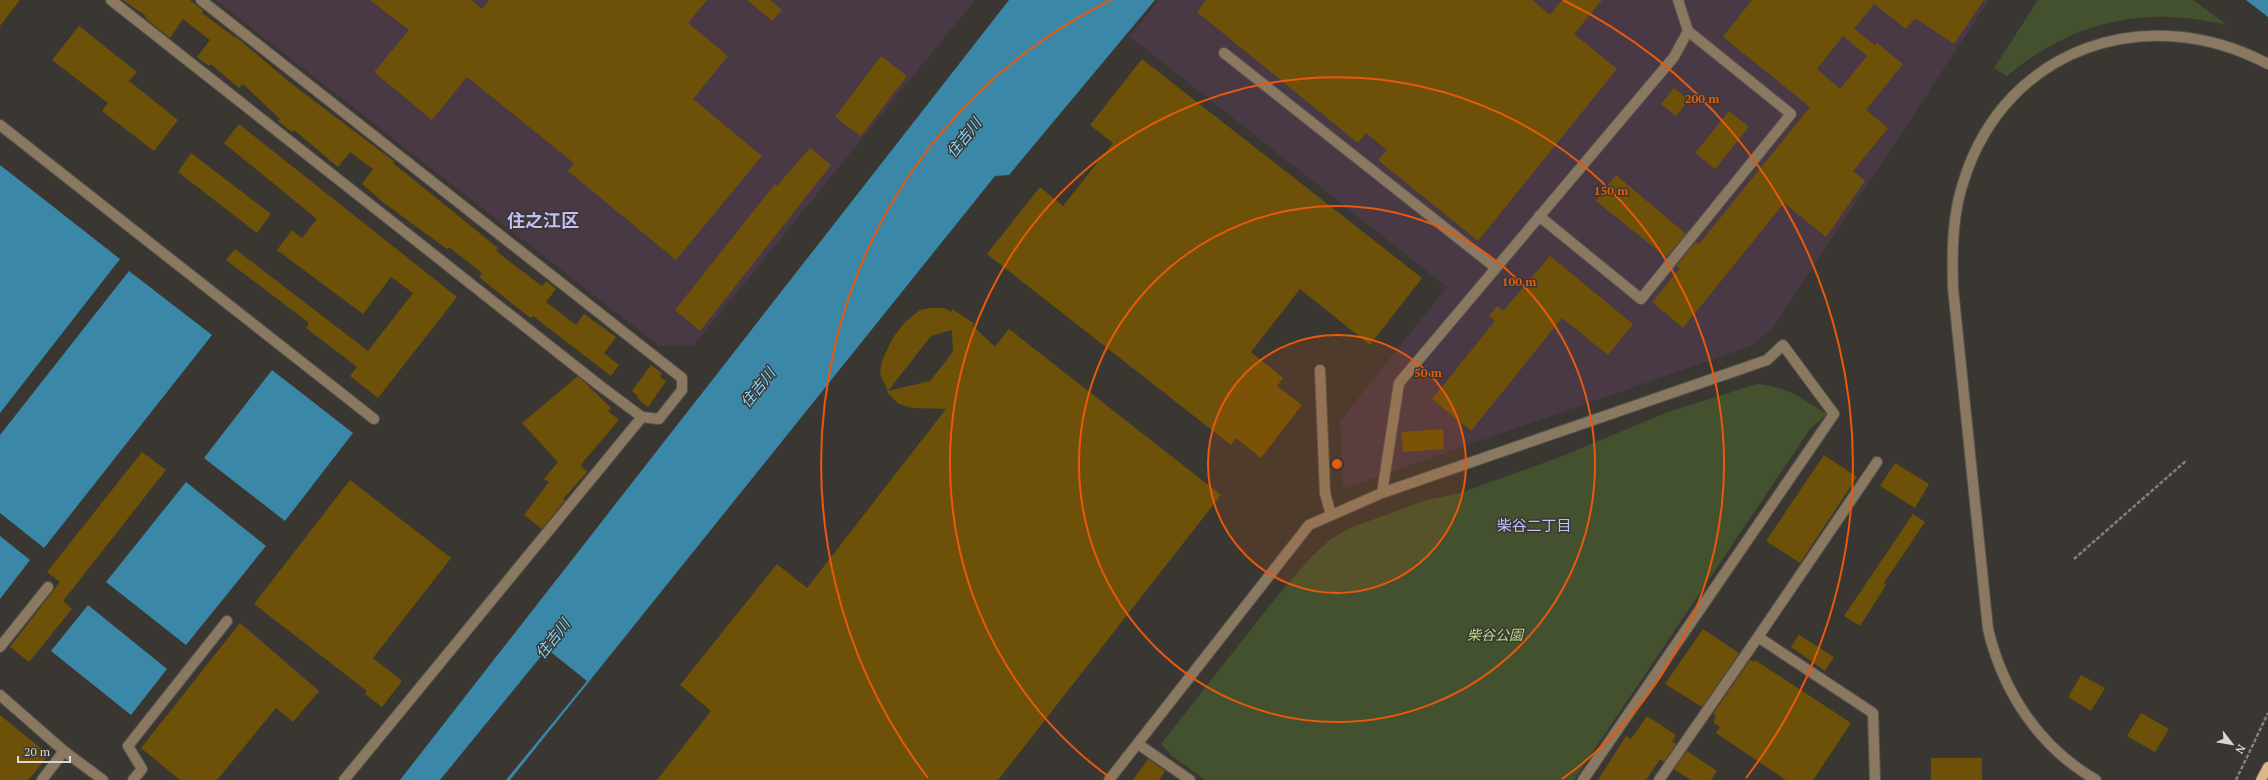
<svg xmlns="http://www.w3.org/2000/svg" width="2268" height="780" font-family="'PT Serif','Noto Sans JP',serif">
<rect width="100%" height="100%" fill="#3a3732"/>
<path fill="#493945" d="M216 0H975L693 346H659Z
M1159 0H1989L1772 329 1751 346 1343 489 1340 421 1447 287 1129 36Z"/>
<path fill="#43512e" d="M2038 0H2193L2227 25C2144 5 2073 21 2007 76L1994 68Z
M1757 384C1789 387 1800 398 1827 414L1810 429 1574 780H1205L1171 755 1161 744 1274 600 1312 556 1331 539 1350 528 1426 500 1457 494 1560 457 1668 412Z"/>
<path fill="#3b87a8" d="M1009 0H1155L1009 175 995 176 510 780H400Z
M2246 0H2268V17Z
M0 165 120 259 0 413Z
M129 271 212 335 44 548 0 513V435Z
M272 370 353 433 285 521 204 458Z
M186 482 266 546 186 645 106 582Z
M0 536 30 560 0 599Z
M88 605 167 669 131 715 51 651Z"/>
<path fill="#3a3732" d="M547 649 587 681 506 780H440Z"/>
<path fill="#6e5108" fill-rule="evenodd" d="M0 0H20L0 26Z
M123 0H190L200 8 203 10 202 13 234 37 235 36 293 85 395 162 393 163 498 248 496 250 506 259 542 286 546 281 556 289 546 302 576 325 584 314 616 337 604 353 619 365 611 376 533 316 531 318 519 309 479 277 482 273 449 247 447 249 384 203 362 184 373 169 350 152 338 167 294 130 292 132 278 121 280 119 243 84 239 88 211 64 209 66 197 57 210 40 183 19 170 38 145 18 146 16Z
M370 0H471L482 9 489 0H707L688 23 728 56 693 99 762 156 676 260 568 171 574 163 467 77 432 120 374 72 409 30Z
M747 0H770L782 10 772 21Z
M1206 0H1532L1550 15 1562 0H1602L1574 34 1617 69 1478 241 1378 160 1387 150 1366 133 1358 143 1197 12Z
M1752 0H1984L1954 44 1915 18 1906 29 1874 4 1854 29 1875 45 1877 43 1903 64 1866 110 1888 128 1853 171 1865 181 1826 237 1784 203 1683 328 1652 302 1680 268 1676 266 1696 242 1699 244 1810 107 1723 37ZM1843 36 1867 56 1840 89 1817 69Z
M79 26 137 72 129 81 178 120 154 151 102 111 108 103 52 60Z
M881 56 907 76 861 136 835 117Z
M1142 59 1422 278 1370 345 1300 289 1251 352 1283 378 1277 386 1302 405 1261 458 1236 438 1231 445 987 254 1040 187 1063 206 1113 143 1090 125Z
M1674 88 1689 100 1676 116 1661 104Z
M1729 111 1749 127 1715 169 1695 153Z
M239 124 457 297 378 398 350 376 357 367 306 328 309 323 226 260 235 249 368 351 413 293 391 277 363 314 277 250 292 230 302 238 317 219 224 143Z
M810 148 831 165 700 331 675 310 775 184 777 186Z
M191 153 271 214 257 233 178 172Z
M1616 175 1686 234 1666 257 1596 201Z
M1550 256 1633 324 1608 355 1562 318 1471 431 1432 399 1495 321 1489 316 1497 306 1503 311Z
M932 308H944L952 312V309L975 324 972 325 995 347 1009 329 1221 495 998 780H657L711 711 680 685 777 564 807 588 946 409 913 408 899 404 886 391H888L880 374 882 361 886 352 894 336 906 321 920 310ZM952 330 953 352 930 381 888 391 931 336Z
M651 365 662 373 660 377 666 381 648 407 637 398 638 396 632 391Z
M578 376 611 408 608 411 619 420 583 462 581 466 587 472 563 499 565 500 542 529 524 515 549 482 544 479 558 462 522 423Z
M1443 429 1444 449 1403 452 1401 432Z
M142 452 166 470 63 601 72 609 29 662 10 647 60 582 47 572Z
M1824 455 1857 477 1800 563 1766 541Z
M1895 463 1929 484 1915 508 1880 486Z
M350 480 451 558 373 658 402 681 382 707 365 694 367 691 254 604Z
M1913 514 1925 522 1884 583 1886 585 1860 626 1844 616Z
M240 623 319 691 293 722 276 708 217 780H180L141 748Z
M1703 629 1739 653 1702 707 1665 684Z
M1799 635 1834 657 1825 671 1791 647Z
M1750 660 1754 662 1755 660 1851 723 1813 780H1786L1716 733 1720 727 1713 722 1716 716 1713 714Z
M2081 675 2105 688 2091 711 2068 697Z
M2141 713 2169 729 2155 752 2127 736Z
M0 715 49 755 28 780H0Z
M1647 716 1676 735 1672 742 1676 744 1664 762 1660 759 1646 780H1598L1626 736 1631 739Z
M1687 751 1717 771 1711 780H1691L1674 769Z
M1931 758H1982V780H1931Z
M1148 759 1165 771 1159 780H1133Z"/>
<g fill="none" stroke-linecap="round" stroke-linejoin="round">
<g stroke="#57544f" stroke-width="12">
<path id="minor" d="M111 0 599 385 642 417 659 419 682 390V378L201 0
M1224 53 1496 268
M0 125 374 419
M1539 216 1641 299 1791 114 1688 31
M1320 370 1325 493 1331 515
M1382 493 1399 383 1674 57 1688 31 1678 0
M1758 637 1877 462
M0 647 48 587
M0 695 64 751 103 780
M1138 744 1190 780
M42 780 64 751
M133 780 142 769 128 746 227 621
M344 780 642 417
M1109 780 1309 525 1382 493 1767 360 1783 345 1834 414 1583 780
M1659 780 1758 637 1873 713 1875 780
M2096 780C2039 747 2003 692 1988 629L1953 288C1952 251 1952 215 1964 180 2006 47 2148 0 2268 64"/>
</g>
<g stroke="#57544f" stroke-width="12">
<path id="major" d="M2261 780 2268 767"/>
</g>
<path stroke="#83817d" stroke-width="2.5" stroke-dasharray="4 2" stroke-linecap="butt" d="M2074 559 2187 460
M2236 780 2268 713"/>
<use href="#minor" stroke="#8a7861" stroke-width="10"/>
<use href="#major" stroke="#dbb787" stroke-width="10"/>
</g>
<circle cx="1337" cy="464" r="129" fill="#e8590c" fill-opacity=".12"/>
<g fill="none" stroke="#e8590c" stroke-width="2">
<circle cx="1337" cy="464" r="129"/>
<circle cx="1337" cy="464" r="258"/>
<path d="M1112 779A387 387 0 1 1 1562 779"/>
<path d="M928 778A516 516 0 0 1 1111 0M1563 0A516 516 0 0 1 1746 778"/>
</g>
<g text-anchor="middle" stroke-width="3" stroke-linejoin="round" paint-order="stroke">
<g font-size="14" font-style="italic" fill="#badc85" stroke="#3a3732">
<text x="1495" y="640">柴谷公園</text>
</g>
<g font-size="15" font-style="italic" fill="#85d7fd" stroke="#3a3732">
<text transform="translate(964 138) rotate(-51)" y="5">住吉川</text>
<text transform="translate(758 388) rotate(-51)" y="5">住吉川</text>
<text transform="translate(553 639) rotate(-52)" y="5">住吉川</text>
</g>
<g font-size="15" fill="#c0bff8" stroke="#3a3732">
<text x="1534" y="531">柴谷二丁目</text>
</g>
<g font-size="18" font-weight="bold" fill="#c0bff8" stroke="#3a3732">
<text x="543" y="227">住之江区</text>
</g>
</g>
<circle cx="1337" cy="464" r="6" fill="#e8590c" stroke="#3a3732" stroke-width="2"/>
<g font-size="12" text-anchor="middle" font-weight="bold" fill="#e8590c" stroke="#3a3732" stroke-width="3" stroke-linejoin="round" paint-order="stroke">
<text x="1702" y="103">200 m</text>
<text x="1611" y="195">150 m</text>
<text x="1519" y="286">100 m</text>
<text x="1428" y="377">50 m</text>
</g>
<g transform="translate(2232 744) rotate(121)" stroke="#3a3732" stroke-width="3" paint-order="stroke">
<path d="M0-3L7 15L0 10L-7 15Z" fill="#dad8d5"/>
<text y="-6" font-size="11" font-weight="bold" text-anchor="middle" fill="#dad8d5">N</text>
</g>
<path d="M18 756v6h52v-6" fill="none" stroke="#dad8d5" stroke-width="2"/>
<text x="24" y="756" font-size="12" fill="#dad8d5" stroke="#3a3732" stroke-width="3" paint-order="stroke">20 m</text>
</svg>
